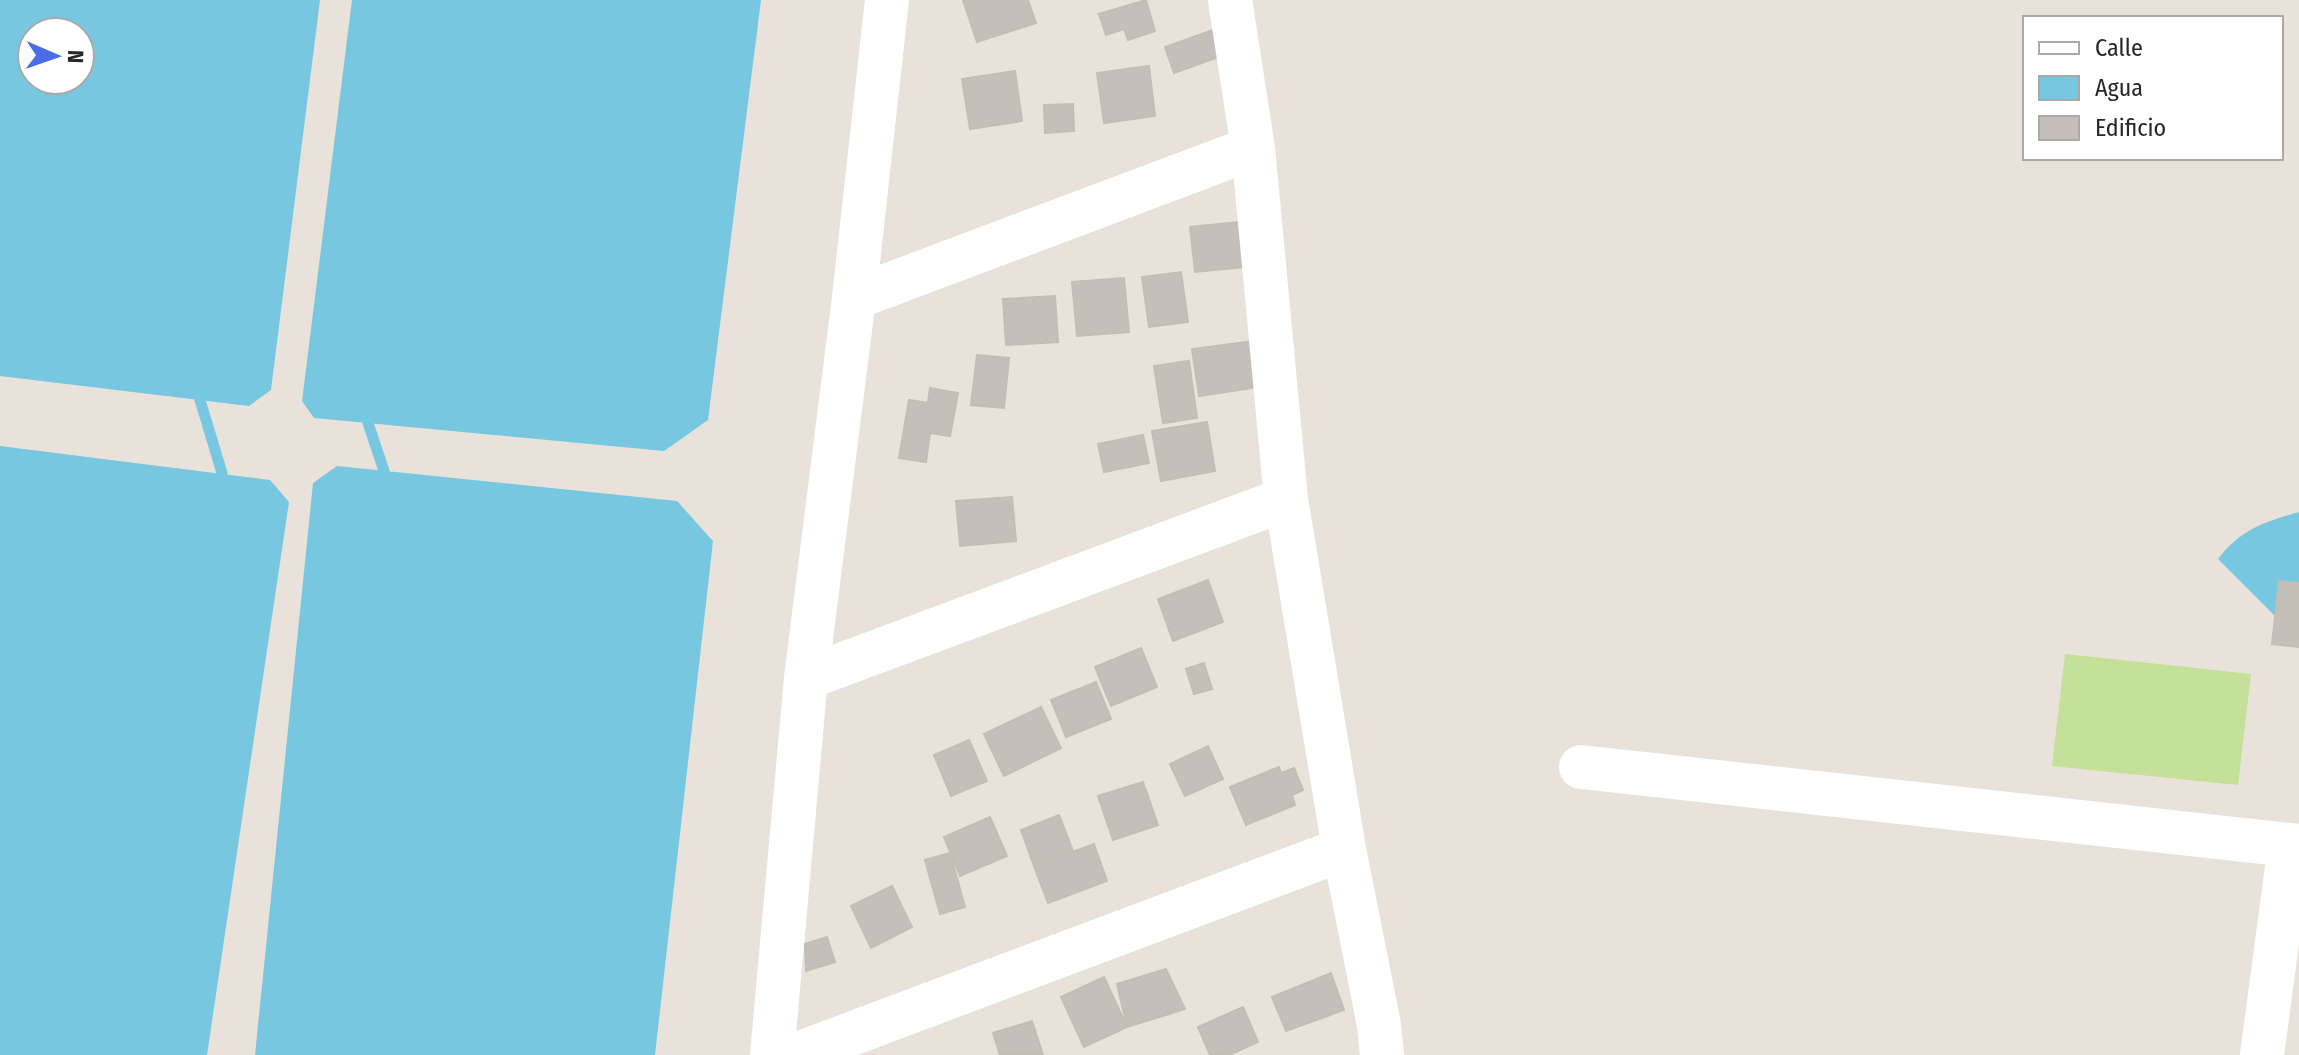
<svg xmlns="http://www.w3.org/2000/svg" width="2299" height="1055" font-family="'Fira Sans Condensed',sans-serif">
<rect width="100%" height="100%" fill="#e8e2da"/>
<path fill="#c4e099" d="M2065 654 2251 674 2238 785 2052 766Z"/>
<path fill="#78c7e0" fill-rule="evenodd" d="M0 0H320L271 390 249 406 0 376ZM80 32V80H32V32Z
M352 0H761L708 420 664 451 314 418 302 401Z
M0 446 270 480 289 502 207 1055H0Z
M337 466 677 501 713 541 655 1055H255L313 483Z
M2299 512V583L2279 581 2275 616 2218 559C2241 529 2264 522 2299 512Z"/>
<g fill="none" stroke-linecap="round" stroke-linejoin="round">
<path stroke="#78c7e0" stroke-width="11" d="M200 400 222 473
M368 423 384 471"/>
</g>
<path fill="#c4c0b9" stroke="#c3beb4" stroke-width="2" d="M963 0H1028L1036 23 977 42Z
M1146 0 1155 31 1128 40 1124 29 1106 35 1099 14Z
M1227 25 1236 51 1174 73 1165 47Z
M1149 66 1155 116 1104 123 1097 73Z
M1015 71 1022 121 970 129 962 79Z
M1073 104 1074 131 1045 133 1044 105Z
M1249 221 1254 266 1195 272 1190 227Z
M1181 272 1188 322 1149 327 1142 277Z
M1124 278 1129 332 1077 336 1072 282Z
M1055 296 1058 342 1006 345 1003 299Z
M1253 341 1259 387 1199 396 1192 349Z
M977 355 1009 358 1004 408 971 405Z
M1189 361 1197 418 1163 423 1154 366Z
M930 388 958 393 950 436 930 433 926 462 899 458 909 400 928 403Z
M1207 422 1215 471 1161 481 1152 431Z
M1143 435 1149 463 1104 472 1098 444Z
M1012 497 1016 541 960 546 956 501Z
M1208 580 1223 622 1173 641 1158 599Z
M2279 581 2299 583V647L2272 644Z
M1141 648 1157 687 1111 706 1095 667Z
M1204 663 1212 689 1194 694 1186 669Z
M1096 682 1111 719 1066 737 1051 700Z
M1041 707 1061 748 1004 776 984 734Z
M969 740 987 781 951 796 934 755Z
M1208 746 1223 779 1185 796 1170 764Z
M1279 767 1281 773 1294 768 1303 790 1292 795 1295 805 1246 825 1230 787Z
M1143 782 1158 825 1113 840 1098 796Z
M1059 815 1073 851 1034 866 1021 830Z
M990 817 1007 856 960 876 944 837Z
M1094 844 1107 881 1048 903 1034 866Z
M950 853 965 907 940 914 925 860Z
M892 886 912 927 871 948 851 906Z
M827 937 835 962 806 971 805 944Z
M1166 969 1185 1009 1127 1027 1117 984Z
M1331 973 1344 1010 1286 1031 1272 997Z
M1104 977 1127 1027 1084 1047 1061 997Z
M1243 1007 1258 1042 1229 1055H1210L1198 1027Z
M1032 1021 1043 1055H1000L993 1033Z"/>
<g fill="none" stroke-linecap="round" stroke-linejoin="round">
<path stroke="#fff" stroke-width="44" d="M1230 0 1253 148 1286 499 1344 849 1379 1025 1382 1055
M854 298 1253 148
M806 678 1286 499
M1581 767 2299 846
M772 1055 806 678 854 298 887 0
M795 1055 1344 849
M2262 1055 2290 845"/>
</g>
<rect x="2023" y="16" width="260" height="144" fill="#ffffff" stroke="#a9a9a9" stroke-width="2"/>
<rect x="2039" y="42" width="40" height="12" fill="#ffffff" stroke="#a9a9a9" stroke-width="2"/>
<text x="2095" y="56" font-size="24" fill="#272727">Calle</text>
<rect x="2039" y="76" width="40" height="24" fill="#78c7e0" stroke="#a9a9a9" stroke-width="2"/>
<text x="2095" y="96" font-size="24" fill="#272727">Agua</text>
<rect x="2039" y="116" width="40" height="24" fill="#c4c0b9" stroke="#a9a9a9" stroke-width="2"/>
<text x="2095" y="136" font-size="24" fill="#272727">Edificio</text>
<g transform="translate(56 56) rotate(92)"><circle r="38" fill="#ffffff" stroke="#a9a9a9" stroke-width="2"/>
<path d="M0-6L14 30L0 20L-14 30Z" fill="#4b6ce5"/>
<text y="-12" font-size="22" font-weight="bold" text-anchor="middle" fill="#272727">N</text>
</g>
</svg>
